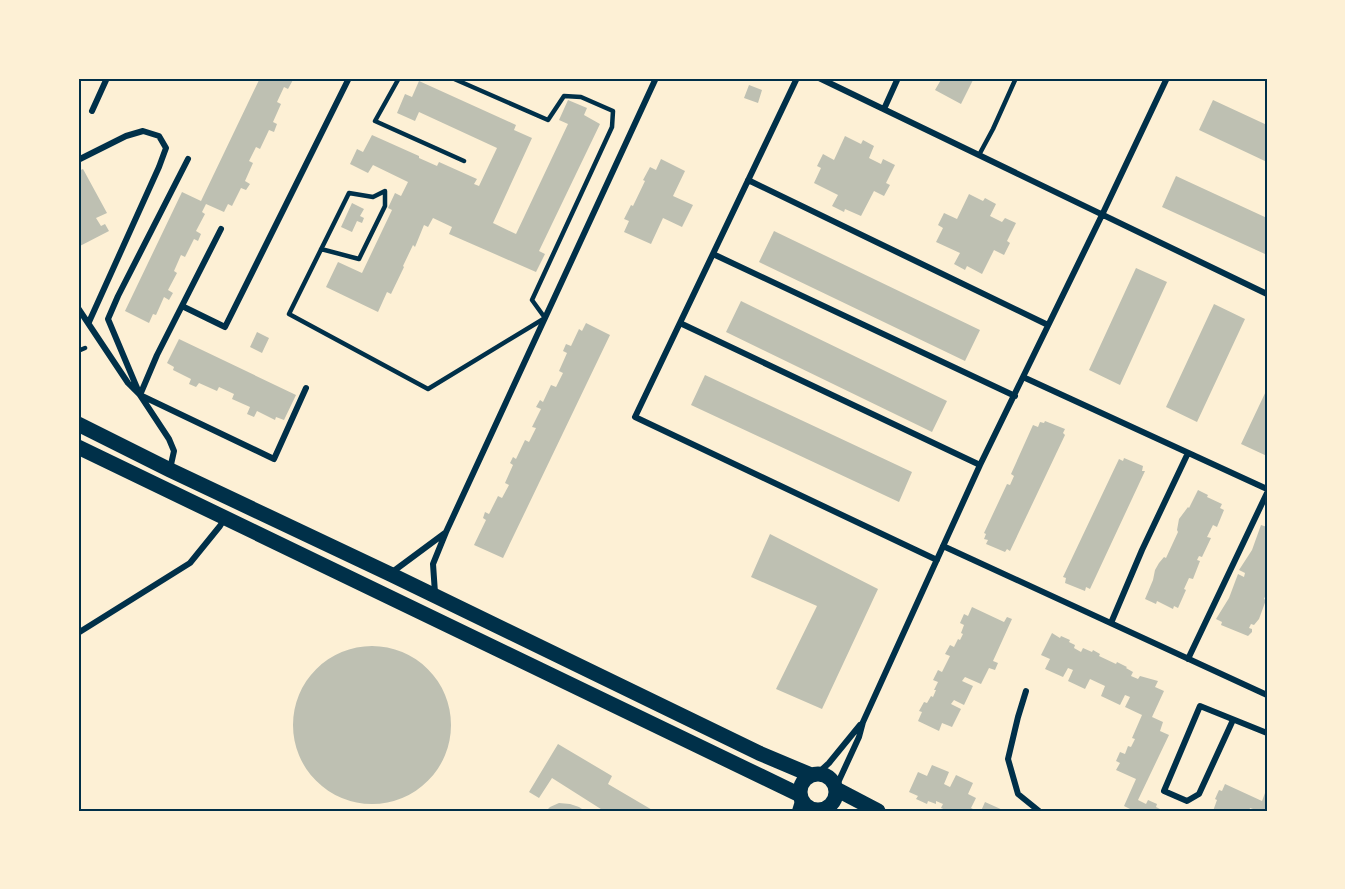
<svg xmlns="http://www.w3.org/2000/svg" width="1345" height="889" font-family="'Source Serif 4',serif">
<rect width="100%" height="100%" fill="#fdf0d5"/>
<path fill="#bec0b2" d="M260 78H294L288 89 284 87 277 102 281 104 273 122 277 124 274 132 269 130 260 149 256 147 249 161 253 163 245 181 250 184 246 190 241 188 232 206 228 204 224 212 206 204 202 212 205 214 196 231 201 234 198 241 194 239 185 257 181 255 174 271 177 273 168 290 173 293 169 300 164 297 156 315 153 314 149 323 125 311 182 192 201 201Z
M942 78H974L961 104 935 90Z
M419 81 516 125 514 130 532 138 493 223 516 234 568 124 559 120 568 100 587 108 584 115 600 124 539 251 545 254 536 272 449 234 452 227 433 218 428 227 424 225 415 247 413 245 403 266 404 267 391 294 387 292 378 312 326 287 338 262 362 273 392 210 388 208 395 193 401 196 408 182 373 165 368 173 350 164 357 149 363 152 372 135 419 156V158L437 166 439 162 477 179 474 184 479 186 497 148 419 112 415 121 397 113 405 94 412 97Z
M749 85 762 90 758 103 744 98Z
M1213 100 1267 125V162L1199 130Z
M845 136 861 144 863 140 874 146 869 158 881 164 883 159 895 165 886 183 890 185 884 196 874 191 861 216 845 209 844 212 832 206 838 195 814 183 821 168 817 166 823 154 834 160Z
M661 159 685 171 673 196 693 205 682 227 663 218 651 244 624 232 629 221 624 219 631 205 633 206 645 181 643 180 650 167 656 170Z
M83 169 107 213 96 218 101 226 105 224 109 231 78 247V171Z
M1176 176 1267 218V249L1265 254 1162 207Z
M969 194 983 201 985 198 996 204 990 216 1002 222 1005 218 1016 223 1007 241 1010 243 1004 255 994 250 982 274 967 266 965 270 954 264 960 253 936 242 943 228 938 225 944 213 957 219Z
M352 203 364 209 360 216 364 218 362 223 357 221 352 232 341 227Z
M774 231 980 330 965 361 759 262Z
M1136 268 1167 282 1120 385 1089 370Z
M741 301 947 401 932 432 726 332Z
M1214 304 1245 319 1197 422 1166 407Z
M586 323 610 335 503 558 474 545 486 520 483 518 485 512 489 514 498 496 502 498 509 485 505 483 513 465 510 463 513 457 516 459 525 440 529 442 536 428 532 427 541 409 536 407 540 400 543 402 551 385 556 387 563 373 559 371 567 353 563 351 566 344 571 346 579 329 582 331Z
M257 332 269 338 262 353 250 347Z
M179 339 296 395 284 420 276 417 275 420 257 411 254 417 247 414 250 407 232 399 234 394 219 387 217 391 199 383 196 387 189 384 191 379 173 370 174 367 167 363Z
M705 375 912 472 899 502 691 405Z
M1267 389V456L1241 444Z
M1045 421 1065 429 1063 433 1065 435 1010 551 1007 549 1005 552 986 544 988 540 984 539 986 534 984 533 1007 484 1010 485 1014 476 1011 474 1033 425 1038 427 1040 422 1044 423Z
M1124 458 1143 466 1142 471H1145L1090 589 1086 587 1085 591 1065 583 1066 578 1063 577 1119 459 1123 461Z
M1198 490 1208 495 1207 497 1222 504 1220 508 1224 510 1217 527 1213 525 1207 537 1211 538 1202 557 1199 556 1197 560 1200 561 1193 579 1189 578 1184 589 1186 590 1178 608 1174 606 1173 609 1157 601 1156 604 1145 599 1153 580 1155 570 1159 563 1164 557 1166 558 1178 532 1177 530 1179 519 1188 507 1189 508Z
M1261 525 1267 527V592L1264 599 1266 600 1259 619 1254 625 1251 624 1249 628 1252 629V632L1248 636 1221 625 1222 622 1216 619 1229 598 1238 574 1244 577 1245 573 1239 570 1252 550Z
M770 534 878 589 822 709 776 689 817 606 751 577Z
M972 607 1004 622 1007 617 1012 619 993 661 998 663 995 670 989 668 981 684 965 677 962 681 973 686 964 705 954 700 951 704 961 709 952 727 942 723 939 731 918 721 922 712 919 711 924 702 927 703 931 696 933 697 936 690H934L938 682 933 680 938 670 942 672 950 656 945 654 950 645 954 647 958 639 960 640 963 634 961 633 964 625 960 623 964 614 968 616Z
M1052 633 1060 638 1061 636 1070 640 1069 642 1075 645 1074 648 1081 652 1083 648 1092 652 1093 650 1100 654 1099 656 1116 664 1117 662 1127 667 1126 668 1133 672 1131 676 1138 679 1140 676 1158 681 1155 687 1164 691 1152 717 1163 722 1160 731 1169 735 1138 800 1146 804 1148 800 1157 804 1156 807 1164 811H1134L1124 806 1136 779 1116 770 1120 763 1116 761 1120 752 1125 754 1128 746 1131 747 1135 739 1132 738 1142 715 1125 707 1130 697 1125 695 1120 705 1101 696 1105 686 1090 679 1085 689 1068 681 1073 670 1068 668 1063 677 1045 669 1050 659 1041 655Z
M293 725a79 79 0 1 1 158 0a79 79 0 1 1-158 0Z
M558 744 612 776 608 784 654 811H604L552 778 539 798 529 792Z
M932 765 949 772 944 784 950 787 956 775 973 783 968 794 976 798 971 808 977 811H948L941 808 943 804 936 801V804L928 801 927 804 916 799 918 796 909 792 918 772 927 776Z
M1225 784 1262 801 1265 793 1267 794V811H1259L1250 808 1249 811H1213L1217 800 1215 799 1219 790 1222 791Z
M985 802 1005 811H981Z
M559 803 570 804 579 807 585 811H546L550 807Z"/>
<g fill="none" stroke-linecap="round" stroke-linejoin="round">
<path stroke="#003049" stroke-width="4.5" d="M399 78 375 121 464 161
M979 155 993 129 1016 78
M321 249 359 259 385 206V191L373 197 349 193 289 314 428 389 545 318 532 300 612 127 613 111 581 97 564 96 548 120 452 78
M78 351 85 348"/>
<path stroke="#003049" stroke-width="6" d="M797 78 635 417 937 560
M819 78 1267 294
M884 109 898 78
M92 111 107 78
M78 160 126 136 143 131 159 136 166 148 159 167 89 322
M748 180 1048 325
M221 229 157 355 140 395 274 459 306 388
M713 254 1015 396
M182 306 225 327 349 78
M78 308 128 383 140 395 169 439 174 451 170 469
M680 323 980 465
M1023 377 1267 489
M140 395 108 319 118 296 188 159
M943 546 1267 695
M391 573 445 533
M435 593 433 564 446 532 656 78
M1111 623 1142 550 1188 453
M78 633 190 563 220 526 225 518
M1188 659 1267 493
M1026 691 1018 717 1008 759 1018 794 1039 811
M1233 720 1199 794 1187 801 1164 791 1200 706 1267 733
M817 774 829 763 860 725
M836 787 859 737 863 722 980 465 1102 215 1167 78"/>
<path stroke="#003049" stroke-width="10" d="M797 811 801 798
M822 811 823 809"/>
<path stroke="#003049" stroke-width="15" d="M78 424 170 470 390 574 759 753 811 775
M78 447 800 795
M800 792a18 18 0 1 1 36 0a18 18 0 1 1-36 0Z
M836 789 878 811"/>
</g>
<rect width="1345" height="889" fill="none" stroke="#fdf0d5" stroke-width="159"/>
<rect x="80" y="80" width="1186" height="730" fill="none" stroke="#003049" stroke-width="2"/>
</svg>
